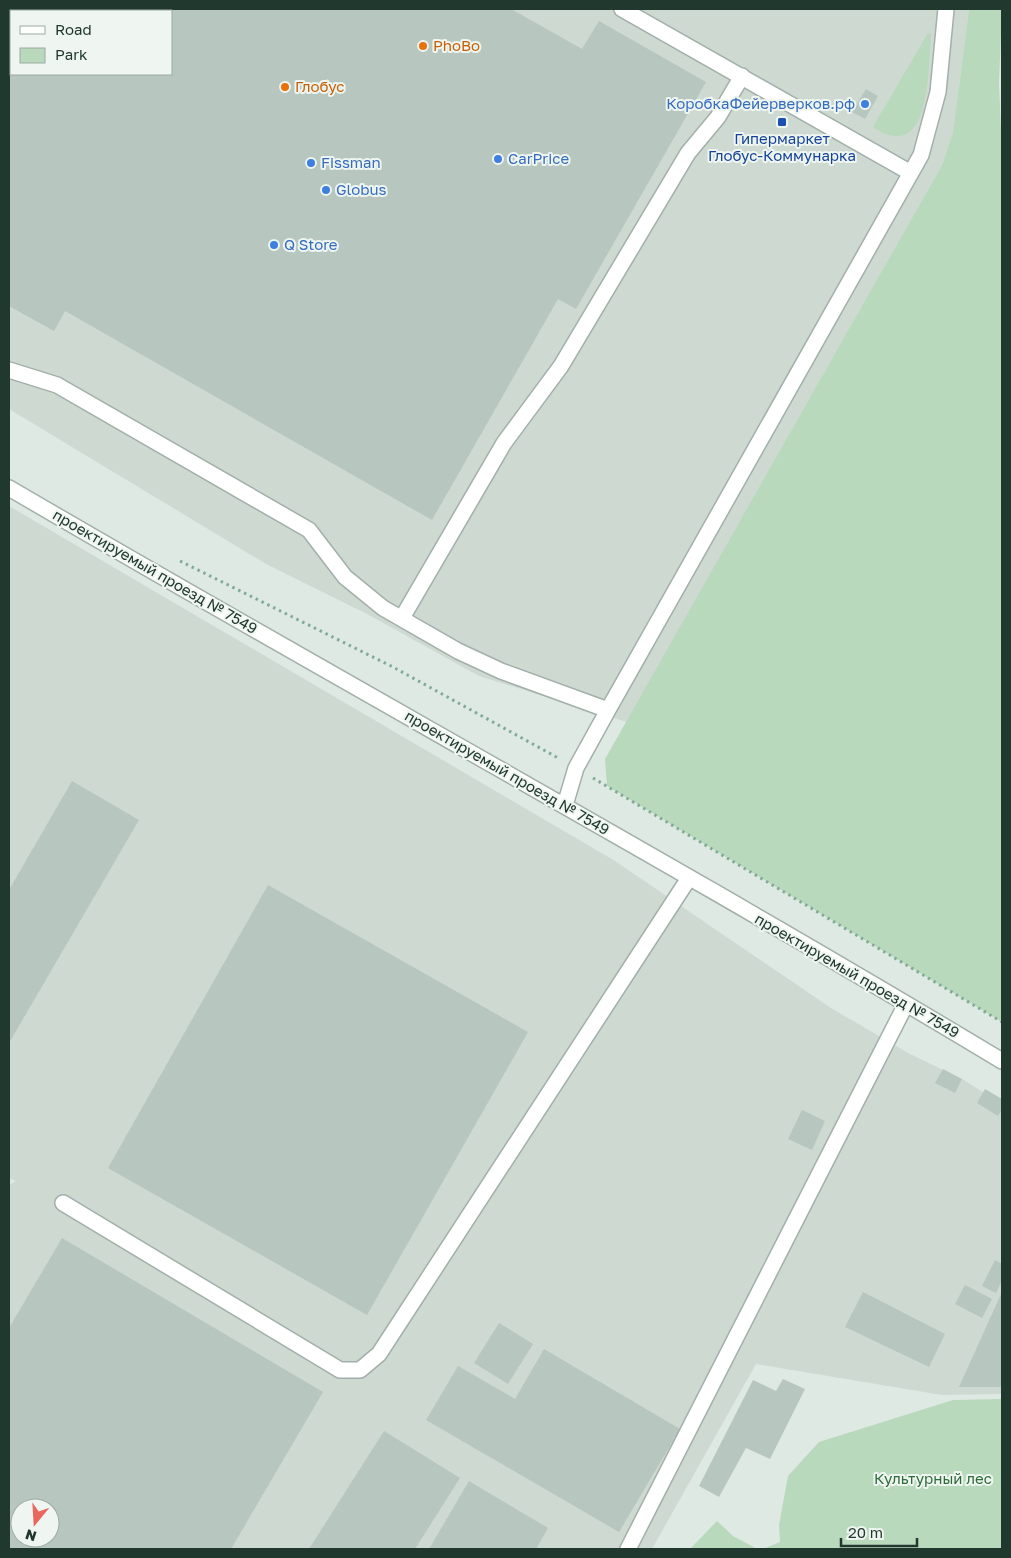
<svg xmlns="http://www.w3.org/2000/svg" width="1011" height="1558" font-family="'Golos Text',sans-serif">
<rect width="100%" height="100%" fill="#dfe9e3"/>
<path fill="#cdd9d1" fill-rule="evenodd" d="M9 9H969L953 132 942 165 627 722 479 676 367 614 266 564 9 409ZM11 11H171V74H11Z
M9 506 615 861 831 1008 910 1054 962 1079 1002 1104V1394L942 1395 756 1364 652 1549H9V1185L16 1181 9 1178ZM20 1508H50V1538H20Z"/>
<path fill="#b9d9bc" d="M969 9H1002L999 83 1002 154V1022L607 786 605 759 942 165 953 132Z
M928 33 931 34C928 69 932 166 873 127Z
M1002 1399V1549H763L780 1542 779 1525 788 1476 819 1442 953 1400Z
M717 1521 733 1536 757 1549H690Z"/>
<path fill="#b7c6be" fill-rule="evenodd" d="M9 9H511L582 49 599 21 706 82 576 309 558 299 432 520 65 311 54 331 9 306ZM11 11H171V74H11Z
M866 89 878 96 865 119 852 112Z
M72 781 139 820 9 1043V890Z
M268 885 528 1032 367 1315 108 1168Z
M943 1069 962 1079 955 1093 935 1083Z
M985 1089 1002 1099V1109L998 1116 977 1103Z
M802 1110 825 1121 812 1150 788 1139Z
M62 1238 323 1392 231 1549H9V1328ZM20 1508H50V1538H20Z
M995 1260 1002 1264V1280L996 1293 982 1286Z
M965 1285 992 1299 982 1318 955 1304Z
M863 1292 945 1334 929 1367 845 1327Z
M1002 1292V1387H959Z
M499 1323 533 1344 508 1384 474 1363Z
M544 1349 680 1429 619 1532 426 1420 458 1366 515 1399Z
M783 1379 805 1389 770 1459 746 1448 719 1497 699 1486 753 1380 776 1391Z
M384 1431 460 1478 415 1549H309Z
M469 1481 548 1528 536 1549H429Z"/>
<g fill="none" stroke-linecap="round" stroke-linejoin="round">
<g stroke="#a2b0a9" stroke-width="18">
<path id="minor" d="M622 9 911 173
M9 370 57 385 309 530 345 577 383 608 458 651 501 671 608 710
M9 488C339 681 675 864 1002 1061
M402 618 504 443 561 366 688 153 718 117 742 76
M565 805 576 768 608 710 921 155 938 92 946 9
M63 1203 340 1370H360L379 1354 689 878
M628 1549 906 1004"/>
</g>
<path stroke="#81ab96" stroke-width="3" stroke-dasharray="2.5 4" stroke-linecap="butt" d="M180 561 393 667 560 759
M593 778 1002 1022"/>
<use href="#minor" stroke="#fff" stroke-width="15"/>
</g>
<g fill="#e8710a" stroke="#eff6f1" stroke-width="2">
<circle cx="423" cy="46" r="5"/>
<circle cx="285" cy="87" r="5"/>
</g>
<g fill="#3f7fe0" stroke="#eff6f1" stroke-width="2">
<circle cx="865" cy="104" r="5"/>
<circle cx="498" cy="159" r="5"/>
<circle cx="311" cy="163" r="5"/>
<circle cx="326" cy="190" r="5"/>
<circle cx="274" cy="245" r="5"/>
</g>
<rect fill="#1a4fb4" stroke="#eff6f1" stroke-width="2" x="777" y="117" width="10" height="10" rx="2.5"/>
<g text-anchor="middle" stroke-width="4" stroke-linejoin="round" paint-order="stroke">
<g font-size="15" fill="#c56008" stroke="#eff6f1" text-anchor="start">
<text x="433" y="51">PhoBo</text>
<text x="295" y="92">Глобус</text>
</g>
<g font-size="15" fill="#366cbe" stroke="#eff6f1" text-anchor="start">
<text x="855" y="109" text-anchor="end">КоробкаФейерверков.рф</text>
<text x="508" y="164">CarPrice</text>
<text x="321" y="168">Fissman</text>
<text x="336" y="195">Globus</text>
<text x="284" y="250">Q Store</text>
</g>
<g font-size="15" fill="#164399" stroke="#eff6f1">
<text x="782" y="144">Гипермаркет<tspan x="782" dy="17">Глобус-Коммунарка</tspan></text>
</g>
<g font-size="15" fill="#21382e" stroke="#eff6f1">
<text transform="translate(155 572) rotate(30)" y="5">проектируемый проезд № 7549</text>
<text transform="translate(507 773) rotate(30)" y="5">проектируемый проезд № 7549</text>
<text transform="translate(857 976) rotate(30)" y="5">проектируемый проезд № 7549</text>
</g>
<g font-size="15" fill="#2e6b3b" stroke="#eff6f1">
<text x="933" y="1484">Культурный лес</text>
</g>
</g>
<rect width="1011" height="1558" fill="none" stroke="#21382e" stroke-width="20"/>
<rect x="10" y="10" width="162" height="65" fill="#eff6f1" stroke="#9daaa3"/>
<rect x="20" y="26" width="25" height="8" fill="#ffffff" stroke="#9daaa3"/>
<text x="55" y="35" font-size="15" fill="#21382e">Road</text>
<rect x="20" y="48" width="25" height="15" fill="#b9d9bc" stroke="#9daaa3"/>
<text x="55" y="60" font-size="15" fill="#21382e">Park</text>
<g transform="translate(35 1523) rotate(198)"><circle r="24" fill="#eff6f1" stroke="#9daaa3"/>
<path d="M0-4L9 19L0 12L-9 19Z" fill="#e8685d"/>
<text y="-8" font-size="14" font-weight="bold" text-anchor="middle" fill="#21382e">N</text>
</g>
<path d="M841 1538v8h76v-8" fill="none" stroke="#21382e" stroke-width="2.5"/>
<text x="848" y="1538" font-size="15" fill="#21382e" stroke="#eff6f1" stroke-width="4" paint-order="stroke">20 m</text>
</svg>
